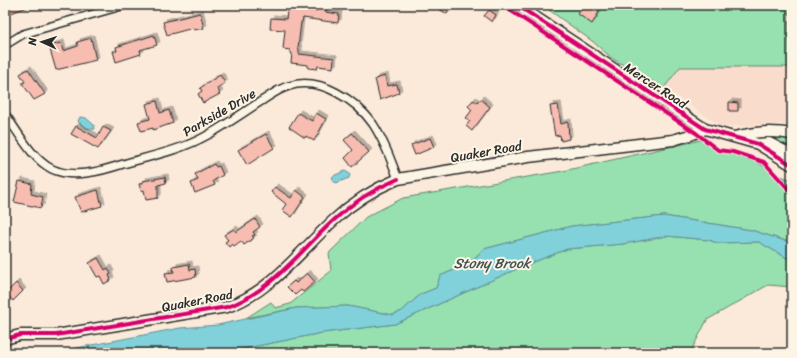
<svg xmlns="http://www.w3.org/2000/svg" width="797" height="358" font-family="Sriracha,sans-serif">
<defs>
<filter id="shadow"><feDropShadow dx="3" dy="-3" stdDeviation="0" flood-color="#0004"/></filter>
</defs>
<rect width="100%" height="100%" fill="#fbeada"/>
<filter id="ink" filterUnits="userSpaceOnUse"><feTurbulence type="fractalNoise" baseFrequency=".025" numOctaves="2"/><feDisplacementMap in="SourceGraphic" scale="8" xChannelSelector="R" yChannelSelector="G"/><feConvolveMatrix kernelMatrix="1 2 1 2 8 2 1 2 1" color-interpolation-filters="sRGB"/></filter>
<g filter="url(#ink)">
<path fill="#fadccd" d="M788 5H792V127L780 124 722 127 664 88 680 67H790Z"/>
<path fill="#97e0af" stroke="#61866d" d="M542 5H788L790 67H680L664 88 613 59 592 41Z
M777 137 792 140V153L769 140Z
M705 139 725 152 749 157 778 175 792 180V243L751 230 664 216 572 226 484 249 468 264 440 276 436 288 421 294 402 311 393 315 348 306 296 308 246 318 271 302 275 308 290 304 331 271 329 253 366 217 403 198 563 171Z
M667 236 709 240 717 243 759 242 787 258 792 260V287L768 285 707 320 690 353H193L237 350 322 333 395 324 521 267 567 249 623 244Z"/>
<path fill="#81d1db" stroke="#5f8f95" d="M80 117 86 118 94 125 95 129C89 130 81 126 78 121Z
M345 171 350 174 349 178 336 183 332 180 333 176Z
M664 216 751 230 792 243V260L787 258 759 242 717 243 709 240 667 236 623 244 567 249 521 267 395 324 322 333 237 350 193 353H61L76 348 180 328 218 325 296 308 348 306 393 315 402 311 421 294 436 288 440 276 468 264 484 249 572 226Z"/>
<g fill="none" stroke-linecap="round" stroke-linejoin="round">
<path stroke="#5f8f95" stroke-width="2.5" d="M5 343 14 353"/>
</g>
<path fill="#f7bdb0" stroke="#2b2b2b" filter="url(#shadow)" d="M5 5H29L30 6 6 15Z
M288 5H303V10L316 11 317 8 326 9 325 12 339 14 338 23 303 18 302 22H301L298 48 299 49V54L334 58 333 68 318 66 317 69 308 68V65L291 63 292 53H290V50L283 49 285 30 270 29 271 18 286 19Z
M442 5H453L447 14 439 9Z
M584 5H588L599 12 592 24 578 14Z
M489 10 496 15 492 22 484 16Z
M200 13 204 28 194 30 193 28 167 35 163 22Z
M154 35 157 45 140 50 141 54 116 62 113 51H117L116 47Z
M91 38 96 60 56 70 49 46 61 43 63 51 78 46 77 42Z
M28 69 45 94 34 100 22 83 25 82 20 74Z
M220 75 225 83 217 88 220 94 203 103 198 94 202 91 200 88Z
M385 76 387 86 397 84 399 93 380 100 375 79Z
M481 99 490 107 472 131 466 126 470 121 466 118 472 110 468 106 473 100 477 103Z
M157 101 160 113 169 110 173 123 153 130V128L141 131 138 122 150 119 146 104Z
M729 102 738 103V111H729Z
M558 105 561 124 568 122 569 139 561 141 560 135 555 136 550 106Z
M298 113 312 121 316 113 326 119 314 141 306 136 305 138 289 127Z
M76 126 97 138 103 127 111 131 98 149 71 134Z
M352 133 369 152 352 167 345 158 353 150 344 140Z
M266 134 274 148 247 165 238 150Z
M430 138 434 147 415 155 411 145Z
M214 164 216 167 219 166 223 175 213 181 215 185 195 193 191 183 198 180 195 174Z
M165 177 166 183 158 185V198L146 200 144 190 141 191 139 184 143 183V181Z
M19 181 32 184 31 194 43 197 41 208 14 202Z
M275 187 291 198 296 190 305 197 292 217 282 210 286 204 271 192Z
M98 190 102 206 81 212 75 197Z
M255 219 260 227 253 232 255 235 252 236 254 238 244 245 241 241 234 246 232 244 229 247 225 242 228 240 224 235 234 229 236 232Z
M98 258 105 270 108 268 111 274 109 275 111 280 104 284 100 276 97 277 89 263Z
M189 264 190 270 195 269 196 277 167 282 165 273 174 272 173 267Z
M307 273 315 282 303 292 301 290 295 295 287 287 294 281 296 283Z
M16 283 23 291 13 301 6 293Z"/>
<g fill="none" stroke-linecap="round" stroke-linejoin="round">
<g stroke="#2b2b2b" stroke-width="10">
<path id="street" d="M5 45 23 34 125 5
M5 114C18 132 32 159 52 169 73 179 102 171 123 164 151 156 181 150 206 136 226 125 244 112 263 100 271 95 280 88 289 86 320 76 356 100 373 124 384 141 391 160 398 179"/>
</g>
<g stroke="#2b2b2b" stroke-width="13">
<path id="secondary" d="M517 5 705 129 758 144 769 143 792 155
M734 137C754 132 771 130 792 134
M758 144 792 165
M5 339 20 335H56L227 307C271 292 301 250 334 220 353 202 374 189 398 179L528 157 673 140 690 135 705 129"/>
</g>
<use href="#street" stroke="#fcf5e5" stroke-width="7"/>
<use href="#secondary" stroke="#fcf5e5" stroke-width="10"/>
<g stroke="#fcf5e5" stroke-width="6">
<path id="cycleway" d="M502 5 696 133 718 150 733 152 764 162 792 193
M517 5 705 129 758 144 792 165
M5 339 20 335H56L227 307C271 292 301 250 334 220 353 202 374 189 398 179"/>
</g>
<use href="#cycleway" stroke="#d6006c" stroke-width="4"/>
</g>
</g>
<g text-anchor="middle" stroke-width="4" stroke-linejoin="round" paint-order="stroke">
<g font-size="13" fill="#2b2b2b" stroke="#fcf5e5">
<text transform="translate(656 85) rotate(33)" y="5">Mercer Road</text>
<text transform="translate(219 112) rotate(-30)" y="5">Parkside Drive</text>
<text transform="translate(486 151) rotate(-10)" y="5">Quaker Road</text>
<text transform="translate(197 300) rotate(-11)" y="5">Quaker Road</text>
</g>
<g font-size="14" font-style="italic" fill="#405457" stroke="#fcf5e5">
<text x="492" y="268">Stony Brook</text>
</g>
</g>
<rect width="797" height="358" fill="none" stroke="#fcf5e5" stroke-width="20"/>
<rect x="10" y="10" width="777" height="338" fill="none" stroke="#2b2b2b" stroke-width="1.5" filter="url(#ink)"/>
<g transform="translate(42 42) rotate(273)" stroke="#fcf5e5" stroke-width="3" paint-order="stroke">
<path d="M0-3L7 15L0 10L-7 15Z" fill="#2b2b2b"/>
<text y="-6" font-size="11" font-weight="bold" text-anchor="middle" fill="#2b2b2b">N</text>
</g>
</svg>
